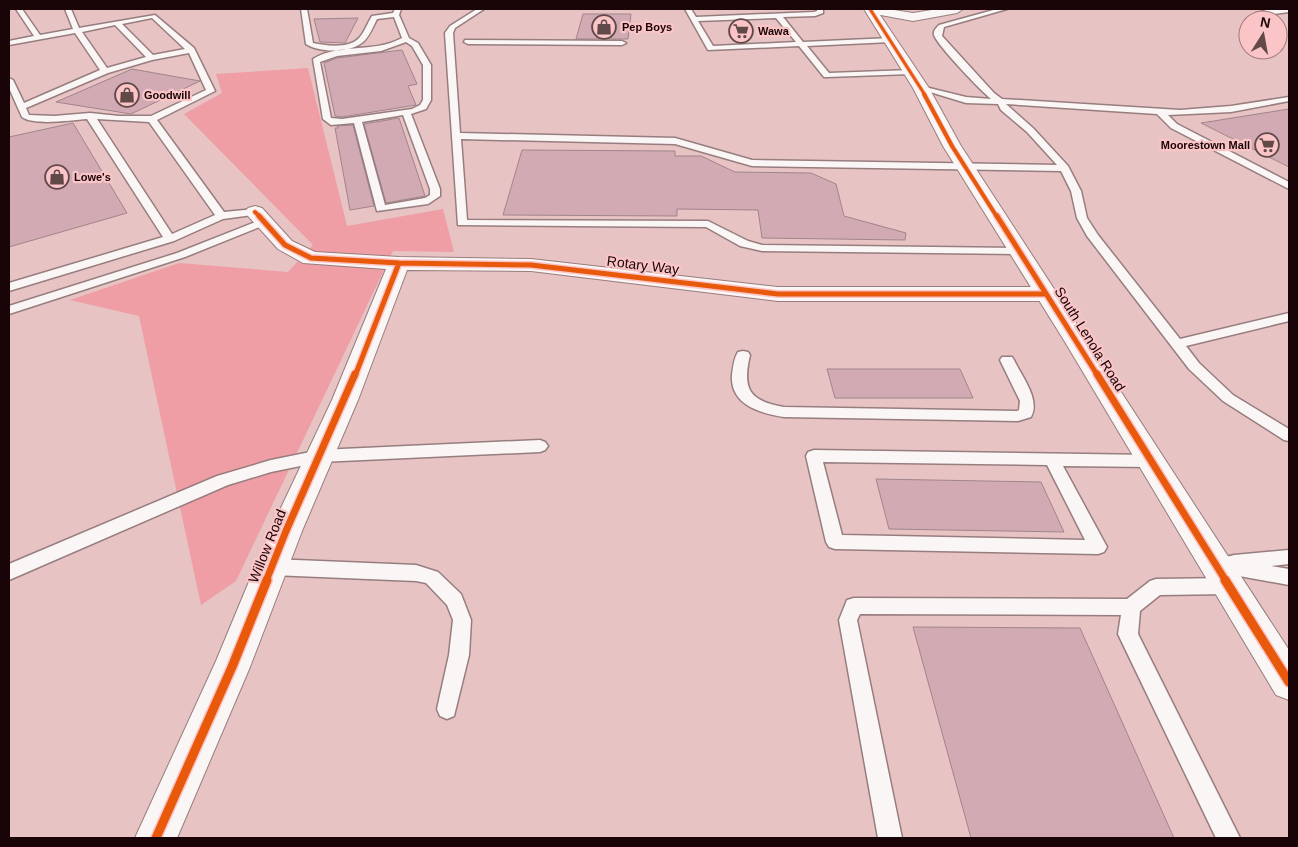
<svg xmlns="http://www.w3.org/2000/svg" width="1298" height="847" font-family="Helvetica,sans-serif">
<rect width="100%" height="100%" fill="#e7c3c4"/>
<path fill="#ee9ea4" d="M308 68 347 226 443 209 454 252 393 251 236 581 201 605 139 316 70 300 179 263 288 272 313 245 184 114 222 93 216 74Z"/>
<path fill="#d1aab4" stroke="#a0858a" d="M583 14H631L628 39H576Z
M358 18 345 43 320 42 314 19Z
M402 50 417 84 408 86 416 105 342 117 335 116 324 63 337 58Z
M132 69 200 81 131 114 56 102Z
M1289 109V167L1201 123Z
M399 118 425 196 386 203 364 124Z
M73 123 127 213 9 247V137Z
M353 125 374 206 350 210 335 128H338L337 126Z
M522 150 675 151V156H701L735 172 811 173 836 184 844 216 906 233 905 240 762 238 758 210 677 209V216L503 215Z
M827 369H960L973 398H835Z
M876 479 1041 482 1064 532 889 529Z
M913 627 1080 628 1174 838H971Z"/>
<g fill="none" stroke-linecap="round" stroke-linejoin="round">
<g stroke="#977d7e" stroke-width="3">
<path id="lane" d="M16 9H22L40 35 73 29 65 9H71L79 28 155 15 194 48 215 91 157 120 224 212 255 209 260 212 259 214 223 219 174 241 9 291V283L163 237 87 119C72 120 34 126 22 117L9 88V78L13 80 24 103 100 70 75 33 9 45V41L34 36ZM152 18 185 49 153 55 122 24ZM115 25 146 57 107 68 82 32ZM189 53 206 90 151 116H119L90 113 54 116 29 115 26 108 108 73 152 60ZM97 119 149 122 215 215 172 234Z
M301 9H307L313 43C327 46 350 49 360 37 365 31 368 22 372 16L393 13 395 9H401L399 15 409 38 418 43 431 65V100L426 109 411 114 440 189V196L428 204 377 211 354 123 331 125 323 119 313 59C339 43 373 53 400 39L402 38 394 17 377 19C373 27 369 37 363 42 351 53 319 53 306 44ZM406 42 412 46 423 65V100L420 105 412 109 342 119 331 118 320 62 337 56 381 51ZM403 115 430 189V195L425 198 385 205 362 122Z
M477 9H484L455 28 453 33 460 133 675 138 752 160 1057 165 1027 132 1001 110 998 104 966 103 917 88 921 86 966 97 991 99C981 91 937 45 934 35 933 31 936 28 939 25L997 9H1007L944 27 942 36 994 93 1002 99 1180 110 1231 106 1289 97V101L1231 112 1168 115 1177 124 1289 182V189L1171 128 1157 114 1006 104 1033 128 1068 166 1081 191 1087 218 1098 235 1180 339 1289 313V321L1186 346 1199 363 1233 395 1289 429V441L1284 440 1223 401 1189 369 1087 236 1077 218 1071 191 1061 171 752 166 675 144 461 139 467 220 708 221 748 241 762 245 1020 248 1026 251 1020 254 762 251 740 246 706 227 458 225 445 33 450 26Z
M685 9H691L696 17 814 12 817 11V9H823V13L815 16 783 17 803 42 891 38 895 40 891 42 807 46 829 73 911 70 915 72 911 74 827 77H824L799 46 708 50ZM776 18 796 42 713 46 698 21Z
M1261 9H1289V12L1274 14Z
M465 40 622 41 626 43 622 45 468 44 464 42Z
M263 219 268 222 267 224 185 257 9 314V306L177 253Z
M743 351 748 352 750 355C742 389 749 401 784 407L1017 411 1019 410 1020 401 1000 360 1002 357H1012L1014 360C1021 375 1041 400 1031 417L1018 421 784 417C760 413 730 405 732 375 733 367 734 358 738 352Z
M540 440 545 442 548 446 545 450 540 452 320 462 271 472 228 485 9 580V564L217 476 271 460 320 450Z
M814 450 1151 455 1157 457 1159 461 1157 465 1151 467 1063 466 1107 547 1104 552 1098 554 835 549 829 547 826 542 806 456 808 452ZM823 462 1047 465 1085 540 842 535Z
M1289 550V564L1271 566 1289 569V585L1217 572 1211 569 1208 564 1211 559C1220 556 1225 558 1234 555Z
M272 559 416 565 438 572 461 594 471 620 469 655 454 716 447 719 440 716 437 709 449 655 453 620 447 605 426 583 416 581 272 575 266 572 263 567 266 562Z
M1229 578 1235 580 1238 586 1235 592 1229 594 1160 595 1140 611 1138 634 1240 838H1216L1118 634 1121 615 860 614 857 620 902 838H878L839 620 847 600 854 598 1127 599 1150 581 1156 579Z"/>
</g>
<g stroke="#977d7e" stroke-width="2">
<path id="street" d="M255 206 262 208 292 241 315 252 399 257 531 259 778 287H1046L1054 289 1057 294 1054 299 1046 301H778L531 271 407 270 358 400 302 531 250 667 177 838H135L216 661 270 531 332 400 386 269 303 263 278 249 248 216 245 212 248 208Z"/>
</g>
<g stroke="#977d7e" stroke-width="2">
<path id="secondary" d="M864 9H876L929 88 961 146 1289 650V700L1276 695 1065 342 943 146 913 88Z"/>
</g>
<g stroke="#977d7e" stroke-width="2">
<path id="highway" d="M864 9H888L913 13 938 9H963L957 13 913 21 870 13Z"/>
</g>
<use href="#lane" fill="#fbf6f6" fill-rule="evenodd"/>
<use href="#street" fill="#fbf6f6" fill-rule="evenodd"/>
<use href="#secondary" fill="#fbf6f6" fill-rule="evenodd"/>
<use href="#highway" fill="#fbf6f6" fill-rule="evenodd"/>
<g stroke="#fbc5c7" stroke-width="4.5">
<path id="cycleway-far4" d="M870 9 925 95"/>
</g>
<g stroke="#fbc5c7" stroke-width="5.5">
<path id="cycleway-far3" d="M924 94 952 146 997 217
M255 212 260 217"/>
</g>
<g stroke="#fbc5c7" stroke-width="8">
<path id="cycleway-far2" d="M259 216 285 245 311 258 399 263 531 265 778 294H1046
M997 216 1098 376
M355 376 399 263"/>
</g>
<g stroke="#fbc5c7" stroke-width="10">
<path id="cycleway-far1" d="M1097 374 1226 581
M266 581 286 531 355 374"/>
</g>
<g stroke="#fbc5c7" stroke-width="12">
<path id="cycleway" d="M1225 580 1289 682
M156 838 232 667 267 580"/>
</g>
<use href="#cycleway-far4" stroke="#e8590c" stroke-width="3"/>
<use href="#cycleway-far3" stroke="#e8590c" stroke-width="4"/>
<use href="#cycleway-far2" stroke="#e8590c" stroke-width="5"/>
<use href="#cycleway-far1" stroke="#e8590c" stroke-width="7"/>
<use href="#cycleway" stroke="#e8590c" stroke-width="9"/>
</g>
<defs>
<g id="shop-ring" transform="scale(1.25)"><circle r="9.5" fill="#fbc5c7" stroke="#614849" stroke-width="1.5"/><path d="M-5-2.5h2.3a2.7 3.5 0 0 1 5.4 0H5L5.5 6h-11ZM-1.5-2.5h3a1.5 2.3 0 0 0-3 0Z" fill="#614849"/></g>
<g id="supermarket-ring" transform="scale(1.25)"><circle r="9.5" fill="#fbc5c7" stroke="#614849" stroke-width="1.5"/><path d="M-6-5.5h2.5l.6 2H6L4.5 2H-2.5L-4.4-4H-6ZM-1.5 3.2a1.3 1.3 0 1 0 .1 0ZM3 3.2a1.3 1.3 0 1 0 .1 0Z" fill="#614849"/></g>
</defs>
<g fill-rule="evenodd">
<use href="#shop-ring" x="604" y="27"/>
<use href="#supermarket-ring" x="741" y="31"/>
<use href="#shop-ring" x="127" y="95"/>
<use href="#supermarket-ring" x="1267" y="145"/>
<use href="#shop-ring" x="57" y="177"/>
</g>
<g text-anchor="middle" stroke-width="4.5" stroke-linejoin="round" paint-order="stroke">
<g font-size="11" font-weight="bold" fill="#190507" stroke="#fbc5c7" text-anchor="start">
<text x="622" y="31">Pep Boys</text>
<text x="758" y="35">Wawa</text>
<text x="144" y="99">Goodwill</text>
<text x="1250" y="149" text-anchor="end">Moorestown Mall</text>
<text x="74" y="181">Lowe's</text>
</g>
<g font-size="14" fill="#190507" stroke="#fbc5c7">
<text transform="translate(643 265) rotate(7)" y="5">Rotary Way</text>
<text transform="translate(1090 339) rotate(58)" y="5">South Lenola Road</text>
<text transform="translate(267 546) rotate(-68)" y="5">Willow Road</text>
</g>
</g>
<rect width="1298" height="847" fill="none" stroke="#190507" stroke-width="20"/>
<g transform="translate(1263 35) rotate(11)"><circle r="24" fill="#fbc5c7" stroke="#a1787a"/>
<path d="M0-4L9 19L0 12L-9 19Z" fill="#614849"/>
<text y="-8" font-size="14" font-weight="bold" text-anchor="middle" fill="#190507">N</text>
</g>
</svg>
